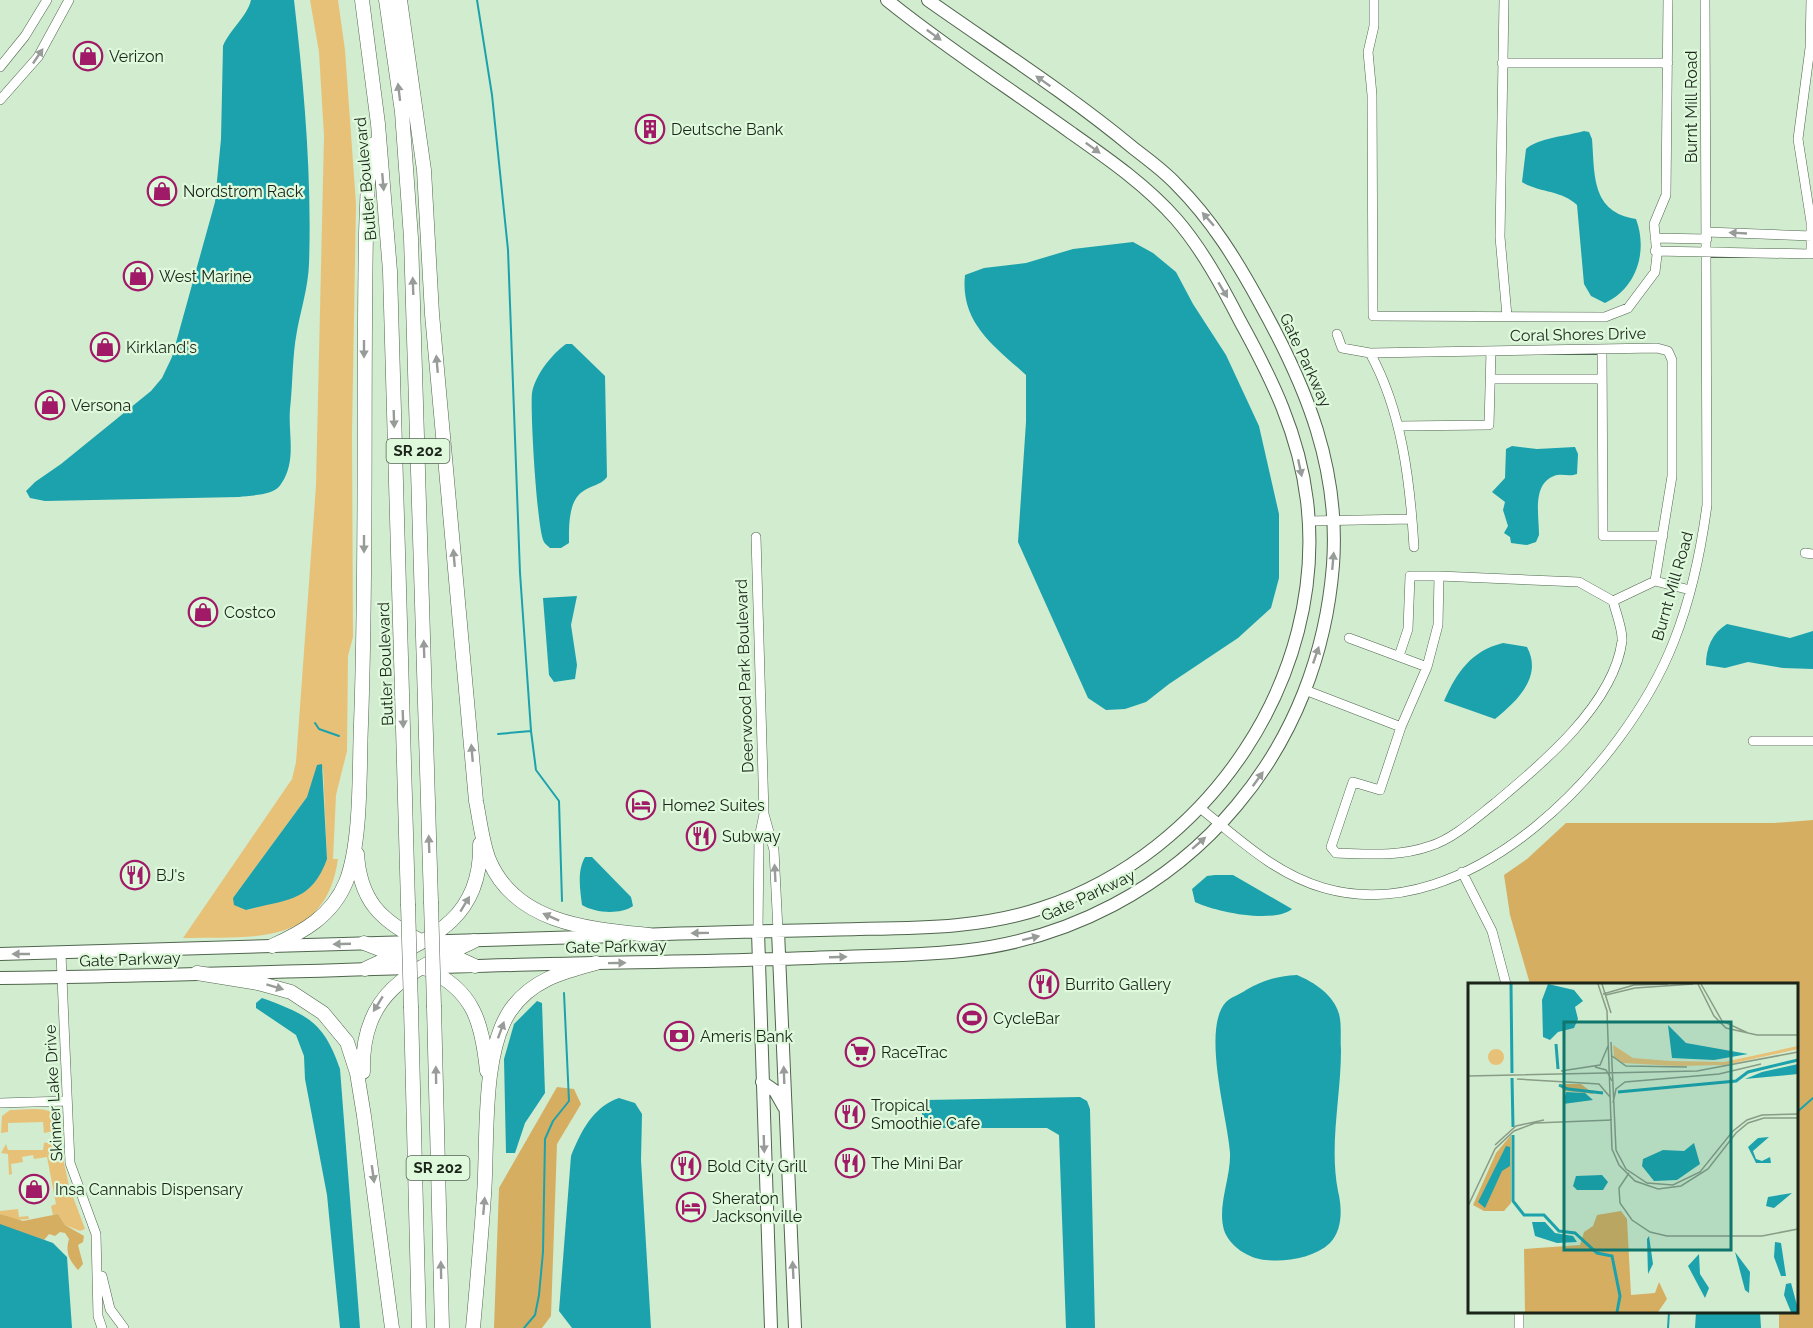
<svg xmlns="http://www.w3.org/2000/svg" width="1813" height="1328" font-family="Raleway,sans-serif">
<rect width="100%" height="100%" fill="#d2eccf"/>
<path fill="#e8c178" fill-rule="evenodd" d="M310 0H338L345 50 356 204 352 434 353 637 348 656 347 751 336 795 333 859H338C325 948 252 936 183 938L292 779 296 762 316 486 324 136 319 52ZM323 768 327 859 258 907 247 910 233 898 307 797Z
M10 1110C26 1110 57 1103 61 1124L54 1131 44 1133 43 1122 8 1123V1132L1 1133 2 1116Z
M54 1142 61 1149 69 1186 85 1229 80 1231 65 1225 58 1214 53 1215 51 1206 56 1204 47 1157 34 1159 33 1155 22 1157 23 1162 11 1164 12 1174 9 1175 8 1154 1 1153 6 1144 8 1150H43L44 1143Z
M18 1209 19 1217 28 1216 29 1219 16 1220 0 1214V1211Z"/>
<path fill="#d6ae61" d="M1813 820V1328H1779V1312H1796V984H1530L1510 915 1504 875 1527 859 1566 823H1774Z
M557 1087 574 1089 581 1104 557 1144 551 1316 542 1328H494L499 1188Z
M0 1214 23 1221 58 1214 65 1225 84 1236 83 1242 78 1245 83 1264 78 1270C69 1260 65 1252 69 1239L65 1233 60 1232 55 1236 49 1234 44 1240 0 1225Z"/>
<path fill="#1ba2ad" d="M251 0H294C304 87 312 176 309 264 308 288 301 309 297 331 292 357 293 383 290 409 288 434 297 461 281 484 274 496 251 495 239 497L45 501 30 498 26 491 35 482 61 464 151 391 162 378 172 357 215 202 221 139 223 46C230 29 247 17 251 0Z
M1584 131 1589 132 1592 139C1595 175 1591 212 1636 219 1648 251 1637 288 1605 303L1591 296 1584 284 1577 205C1562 190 1540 193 1522 182L1526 149C1538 138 1567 136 1584 131Z
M1133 242 1153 253 1176 272 1193 304 1226 355 1259 426 1279 514V578L1271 608 1238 638 1169 684 1146 702 1125 709 1106 710 1088 698 1018 542 1026 422V375C994 346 960 323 965 275L984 268 1026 263 1073 249Z
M566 344H572L605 376 607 477C600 486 591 485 582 492 568 502 569 528 569 543L561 548H550C548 546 545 544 544 542 537 531 530 410 532 393 535 375 552 354 566 344Z
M1512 446 1537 449 1575 447 1578 454 1577 474C1569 477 1561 473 1554 476 1532 484 1539 516 1539 535L1536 542 1527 545 1511 543 1510 537 1504 533 1508 526 1503 510 1505 502 1492 492 1505 478 1506 449Z
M577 596 571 625 577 665 575 679 554 682 549 675 543 598Z
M1727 624 1790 638 1813 631V669L1783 668 1748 662 1725 668 1706 665C1706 648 1712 633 1727 624Z
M1503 643 1527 647C1543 677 1517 701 1495 719L1444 701C1457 672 1471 651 1503 643Z
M322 764 327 859C311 903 286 899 246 910L234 905 233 898 307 797 317 765Z
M585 857H592L631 897 633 906C620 915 595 913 582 905 580 889 577 871 585 857Z
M1215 875H1233L1292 909C1273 924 1216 912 1195 902L1192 889 1207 876Z
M1297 975C1314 982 1334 995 1339 1014 1342 1025 1340 1039 1341 1050 1341 1097 1329 1145 1338 1191 1342 1207 1343 1230 1330 1243 1314 1258 1287 1262 1266 1260 1249 1259 1229 1246 1224 1230 1217 1206 1231 1178 1230 1153 1228 1119 1201 1029 1226 1002 1231 997 1241 994 1246 990 1264 980 1277 976 1297 975Z
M262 998C308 1015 324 1022 340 1069L360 1328H340L327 1195 305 1079 304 1056 296 1035 256 1008V1003Z
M537 1001 542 1003 545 1093 525 1123 515 1153H506L504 1059 514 1024Z
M1080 1097 1087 1101 1090 1109 1095 1328H1066L1059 1135 1047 1128H935L922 1118V1107L926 1100Z
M619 1098 635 1103 642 1114 641 1160 651 1328H572L559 1311 571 1156C581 1131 593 1107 619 1098Z
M0 1224 53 1243 67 1257 72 1328H0Z
M1696 1312H1760L1761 1328H1695Z"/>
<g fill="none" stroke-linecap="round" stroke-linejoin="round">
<path stroke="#1ba2ad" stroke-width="2" d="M477 0 492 95 508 250 520 573 531 731 536 770 559 801 562 901
M315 723 319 729 339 736
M498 734 531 731
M1796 1113 1813 1098
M524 1328 535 1315 539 1295 543 1252 545 1139 553 1121 569 1101 564 993
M1668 1328 1669 1312"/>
<g stroke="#50664e" stroke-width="10">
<path id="minor" d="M1374 0V26L1368 52 1372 95 1373 316 1605 317 1628 308 1655 272 1657 255 1654 224 1666 195 1668 0
M1504 0 1500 237 1507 316
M1502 63H1668
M0 67 25 36 47 0
M0 100 38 57 69 0
M1707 232 1812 236
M1655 238 1707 239
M1655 251 1811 254
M1811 254V222L1798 139 1810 48 1811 0
M1337 334 1342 348 1370 353 1657 348 1668 351 1672 360V476L1655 581
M1602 349 1603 536H1663
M1370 353C1402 411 1410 481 1414 547
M1492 379H1602
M1398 426 1489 425 1491 351
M1308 521 1412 519
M756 537 764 814 774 850 778 931
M1805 553 1813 554
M1655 581 1690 590
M1349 638 1427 667
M1399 656 1408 629 1410 576H1439
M1305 690 1401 727 1380 790 1353 782 1331 847 1336 853C1368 854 1399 857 1430 846 1453 839 1476 818 1495 803 1541 765 1614 704 1622 641 1623 630 1616 613 1613 601L1655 581
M1401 727 1427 667 1438 625 1439 576 1579 582 1613 601
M1753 741H1813
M1200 808C1239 839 1275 874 1324 888 1470 930 1626 764 1674 641 1691 598 1701 550 1707 505L1705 0
M1462 872 1492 931 1506 984
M758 932 759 838 764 814
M61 954 70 1163 96 1234 98 1316 102 1328
M0 1103 67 1101
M102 1276 110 1309 124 1328
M1519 1312V1328"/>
</g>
<g stroke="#50664e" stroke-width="14">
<path id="major" d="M778 931 795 1328
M758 932 771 1328
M642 935C714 932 787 931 859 929 921 928 983 928 1042 908 1209 853 1328 677 1307 501 1299 434 1272 379 1240 321 1222 286 1202 249 1176 219 1146 185 1107 158 1070 132 1009 88 945 47 887 0
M0 954 618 936
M0 978C183 976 366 969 549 964 637 962 724 961 812 958 862 956 911 956 961 951 1068 940 1168 888 1237 805 1294 737 1326 654 1333 565 1340 469 1307 388 1261 305 1237 261 1212 220 1176 184 1163 170 1147 159 1132 147 1068 94 996 48 928 0
M762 1082 775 1091 784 1107"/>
</g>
<g stroke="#50664e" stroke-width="15">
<path id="highway" d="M362 0 378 124 390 271 408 904
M386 0 402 112 411 238 431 902
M400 0 424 170 432 314 476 801C480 821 482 842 489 860 516 924 590 929 649 935
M357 854C360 900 380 920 419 940
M364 943 400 957
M272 946C303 932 332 916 346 882 362 841 359 769 361 724 367 561 363 397 366 233L368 181 374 144
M442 951 475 966
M425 968C474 990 482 1022 487 1071
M365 969C425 941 482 923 480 844
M197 973 258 983 291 992 323 1013 347 1042 357 1073 364 1116 392 1328
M434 1007 442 1328
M411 1008 419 1328
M363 1072C361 992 410 971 474 941
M473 1328C477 1284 481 1240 484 1195 488 1144 481 1054 510 1011 531 980 562 972 596 963"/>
</g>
<use href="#minor" stroke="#fff" stroke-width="9"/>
<use href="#major" stroke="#fff" stroke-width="12"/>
<use href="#highway" stroke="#fff" stroke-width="14"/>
<g stroke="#50664e" stroke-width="15" stroke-linecap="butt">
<path id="highway-bridge" d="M431 902 434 1007
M408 904 411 1008"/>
</g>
<use href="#highway-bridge" stroke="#fff" stroke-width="14"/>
</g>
<defs><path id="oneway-solid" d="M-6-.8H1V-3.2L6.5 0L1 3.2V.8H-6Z" transform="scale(1.5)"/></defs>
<g fill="#989c98">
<use href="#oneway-solid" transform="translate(934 35) rotate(36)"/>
<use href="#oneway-solid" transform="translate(38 56) rotate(-56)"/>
<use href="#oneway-solid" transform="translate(1043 81) rotate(-145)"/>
<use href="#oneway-solid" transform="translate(399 92) rotate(-97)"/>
<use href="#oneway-solid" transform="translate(1093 148) rotate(36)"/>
<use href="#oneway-solid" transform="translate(383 182) rotate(85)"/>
<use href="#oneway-solid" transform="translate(1208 219) rotate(-131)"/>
<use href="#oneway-solid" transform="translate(1738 233) rotate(-177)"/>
<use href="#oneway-solid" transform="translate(413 286) rotate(-92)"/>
<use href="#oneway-solid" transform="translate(1223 290) rotate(59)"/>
<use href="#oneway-solid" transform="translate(364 349) rotate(90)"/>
<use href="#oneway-solid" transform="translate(437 364) rotate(-95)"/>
<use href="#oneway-solid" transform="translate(394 419) rotate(88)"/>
<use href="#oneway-solid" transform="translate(1300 468) rotate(78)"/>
<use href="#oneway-solid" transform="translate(364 544) rotate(90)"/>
<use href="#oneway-solid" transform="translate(454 558) rotate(-95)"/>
<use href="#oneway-solid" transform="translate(1333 561) rotate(-85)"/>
<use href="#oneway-solid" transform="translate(424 649) rotate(-92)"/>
<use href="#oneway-solid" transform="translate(1316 655) rotate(-71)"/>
<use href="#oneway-solid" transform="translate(403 719) rotate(88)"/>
<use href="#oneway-solid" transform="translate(472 753) rotate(-95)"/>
<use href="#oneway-solid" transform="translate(1258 779) rotate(-54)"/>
<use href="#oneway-solid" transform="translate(1199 843) rotate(-41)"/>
<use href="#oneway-solid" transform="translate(429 844) rotate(-92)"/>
<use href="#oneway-solid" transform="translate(775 873) rotate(-93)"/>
<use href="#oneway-solid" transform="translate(465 904) rotate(-59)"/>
<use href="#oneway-solid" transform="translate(551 917) rotate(-156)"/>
<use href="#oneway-solid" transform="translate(700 933) rotate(179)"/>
<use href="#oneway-solid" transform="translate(1031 938) rotate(-14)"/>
<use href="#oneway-solid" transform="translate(342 944) rotate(178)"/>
<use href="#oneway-solid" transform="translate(21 954) rotate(180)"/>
<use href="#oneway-solid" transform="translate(838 957) rotate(-2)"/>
<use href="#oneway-solid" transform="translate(617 963) rotate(-1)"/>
<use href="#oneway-solid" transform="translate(275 987) rotate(17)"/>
<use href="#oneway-solid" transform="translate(378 1004) rotate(122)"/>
<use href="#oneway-solid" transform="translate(501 1030) rotate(-70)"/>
<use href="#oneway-solid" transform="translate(436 1075) rotate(-91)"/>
<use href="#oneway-solid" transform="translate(784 1075) rotate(-92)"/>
<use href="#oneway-solid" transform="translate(764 1144) rotate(88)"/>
<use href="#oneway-solid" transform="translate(373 1174) rotate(82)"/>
<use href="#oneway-solid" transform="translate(484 1206) rotate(-85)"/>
<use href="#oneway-solid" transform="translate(441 1270) rotate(-91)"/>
<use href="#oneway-solid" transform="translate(793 1270) rotate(-93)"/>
</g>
<defs>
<g id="shop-ring" transform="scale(1.5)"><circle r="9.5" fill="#dff9dc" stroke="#a01a68" stroke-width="1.5"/><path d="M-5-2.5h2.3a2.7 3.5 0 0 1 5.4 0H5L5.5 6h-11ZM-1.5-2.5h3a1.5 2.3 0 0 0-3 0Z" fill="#a01a68"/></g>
<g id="building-ring" transform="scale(1.5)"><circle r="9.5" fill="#dff9dc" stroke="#a01a68" stroke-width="1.5"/><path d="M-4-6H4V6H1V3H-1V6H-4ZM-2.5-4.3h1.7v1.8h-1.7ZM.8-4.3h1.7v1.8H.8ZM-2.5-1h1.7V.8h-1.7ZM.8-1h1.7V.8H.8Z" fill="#a01a68"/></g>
<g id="hotel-ring" transform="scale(1.5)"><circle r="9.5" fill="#dff9dc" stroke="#a01a68" stroke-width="1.5"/><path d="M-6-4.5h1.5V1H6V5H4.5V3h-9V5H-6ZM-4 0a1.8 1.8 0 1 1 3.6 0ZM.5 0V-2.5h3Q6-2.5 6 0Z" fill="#a01a68"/></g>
<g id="restaurant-ring" transform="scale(1.5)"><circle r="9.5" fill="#dff9dc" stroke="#a01a68" stroke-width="1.5"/><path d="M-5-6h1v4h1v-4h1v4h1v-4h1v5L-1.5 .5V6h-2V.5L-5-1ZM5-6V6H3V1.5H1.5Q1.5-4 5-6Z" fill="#a01a68"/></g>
<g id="stadium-ring" transform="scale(1.5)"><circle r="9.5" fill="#dff9dc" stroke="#a01a68" stroke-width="1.5"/><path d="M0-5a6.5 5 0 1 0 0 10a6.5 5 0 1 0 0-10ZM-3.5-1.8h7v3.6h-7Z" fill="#a01a68"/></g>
<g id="bank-ring" transform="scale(1.5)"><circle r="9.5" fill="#dff9dc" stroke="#a01a68" stroke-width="1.5"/><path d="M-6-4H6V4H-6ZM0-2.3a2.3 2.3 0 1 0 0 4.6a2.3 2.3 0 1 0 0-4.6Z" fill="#a01a68"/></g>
<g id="supermarket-ring" transform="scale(1.5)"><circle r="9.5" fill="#dff9dc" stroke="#a01a68" stroke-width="1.5"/><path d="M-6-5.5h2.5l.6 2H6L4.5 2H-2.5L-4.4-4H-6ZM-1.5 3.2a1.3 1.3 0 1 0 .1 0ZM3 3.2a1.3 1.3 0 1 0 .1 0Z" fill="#a01a68"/></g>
</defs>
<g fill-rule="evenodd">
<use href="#shop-ring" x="88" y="56"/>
<use href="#building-ring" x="650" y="129"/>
<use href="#shop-ring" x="162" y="191"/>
<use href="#shop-ring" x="138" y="276"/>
<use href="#shop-ring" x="105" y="347"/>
<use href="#shop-ring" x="50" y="405"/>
<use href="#shop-ring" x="203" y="612"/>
<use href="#hotel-ring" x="641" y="805"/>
<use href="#restaurant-ring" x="701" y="836"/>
<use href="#restaurant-ring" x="135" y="875"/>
<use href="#restaurant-ring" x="1044" y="984"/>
<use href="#stadium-ring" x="972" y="1018"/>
<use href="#bank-ring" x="679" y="1036"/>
<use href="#supermarket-ring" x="860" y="1052"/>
<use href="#restaurant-ring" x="850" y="1114"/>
<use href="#restaurant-ring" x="850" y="1163"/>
<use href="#restaurant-ring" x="686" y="1166"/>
<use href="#shop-ring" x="34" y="1189"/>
<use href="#hotel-ring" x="691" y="1207"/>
</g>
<g text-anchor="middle" stroke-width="4.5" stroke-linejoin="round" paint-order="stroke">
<g fill="#dff9dc" stroke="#556454" stroke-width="1.5">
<rect x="386.5" y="439" width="63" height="24" rx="4.5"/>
<rect x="406.5" y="1156" width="63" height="24" rx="4.5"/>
</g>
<g font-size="15" font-weight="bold" fill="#1a2419">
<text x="418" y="456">SR 202</text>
<text x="438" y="1173">SR 202</text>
</g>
<g font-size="16" fill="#1a2419" stroke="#dff9dc" text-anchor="start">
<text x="109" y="62">Verizon</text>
<text x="671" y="135">Deutsche Bank</text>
<text x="183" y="197">Nordstrom Rack</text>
<text x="159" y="282">West Marine</text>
<text x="126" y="353">Kirkland's</text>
<text x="71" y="411">Versona</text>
<text x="224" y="618">Costco</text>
<text x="662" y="811">Home2 Suites</text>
<text x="722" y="842">Subway</text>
<text x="156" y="881">BJ's</text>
<text x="1065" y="990">Burrito Gallery</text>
<text x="993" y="1024">CycleBar</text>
<text x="700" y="1042">Ameris Bank</text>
<text x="881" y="1058">RaceTrac</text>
<text x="871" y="1111">Tropical<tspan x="871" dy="18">Smoothie Cafe</tspan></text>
<text x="871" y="1169">The Mini Bar</text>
<text x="707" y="1172">Bold City Grill</text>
<text x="55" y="1195">Insa Cannabis Dispensary</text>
<text x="712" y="1204">Sheraton<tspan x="712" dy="18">Jacksonville</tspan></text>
</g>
<g font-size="16" fill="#1a2419" stroke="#dff9dc">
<text transform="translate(1691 107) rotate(-90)" y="6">Burnt Mill Road</text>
<text transform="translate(365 179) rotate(-95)" y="6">Butler Boulevard</text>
<text transform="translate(1578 334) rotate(-1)" y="6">Coral Shores Drive</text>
<text transform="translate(1306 360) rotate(65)" y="6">Gate Parkway</text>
<text transform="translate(1672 586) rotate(-74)" y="6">Burnt Mill Road</text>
<text transform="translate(385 664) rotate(-92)" y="6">Butler Boulevard</text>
<text transform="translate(744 676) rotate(-92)" y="6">Deerwood Park Boulevard</text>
<text transform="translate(1088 895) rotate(-25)" y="6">Gate Parkway</text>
<text transform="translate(616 946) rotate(-1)" y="6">Gate Parkway</text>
<text transform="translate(130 959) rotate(-2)" y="6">Gate Parkway</text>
<text transform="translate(53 1093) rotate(-93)" y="6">Skinner Lake Drive</text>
</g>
</g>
<g transform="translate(1468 983)">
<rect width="330" height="330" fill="#d2eccf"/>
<path d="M145 62 165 75 202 78 256 79 330 63V66L257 82 208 83 155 80 146 74ZM20 74a8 8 0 1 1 16 0a8 8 0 1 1-16 0Z" fill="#e8c178"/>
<path d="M94 101H113L126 111 97 108 91 103ZM43 152V220L36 228H16L5 222 28 170ZM153 228 159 236 163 312 187 310 191 299 199 316 190 329H57L56 266 112 262 116 249 125 243 129 232Z" fill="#d6ae61"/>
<path d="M80 1 106 7 115 18 107 24 110 36 106 45 90 49 82 57 75 54 74 17ZM200 42 218 60 280 71 246 77 204 75ZM330 81V91L277 96 294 89ZM98 109 117 110 125 117 95 121ZM301 154 285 168 288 176 294 178 302 174 303 180H288L280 164 290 155ZM226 160 232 181 209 197 186 198 174 183 175 176 195 167 216 168ZM38 163 42 164V183L34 188 17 225 10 219ZM134 192 140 199 135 207H109L105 203 108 193ZM324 210 306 225 298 223 300 214ZM64 239H77L87 250 105 253 109 259 89 260 67 253ZM181 253 185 281 180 291 179 256ZM307 259 313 260 318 293H313L306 274ZM267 269 282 289 281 310 277 307ZM231 271 232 291 241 305 237 315 220 283ZM323 300 330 326V329H323L316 312 318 301Z" fill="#1ba2ad"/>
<path fill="none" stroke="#1ba2ad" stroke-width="3" d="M43 1 44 90M88 61 90 86M44 95 45 144M91 102 100 106 135 110M150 109 268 98 280 89 330 77M45 152V218L56 232H76L91 248 107 250 129 270 144 273 152 313 149 329"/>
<path fill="none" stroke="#889c86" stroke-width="1.5" d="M130 1 139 28 144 166 151 182 167 198 190 206 213 203 240 186 268 150 280 140 296 135H330M134 1 143 30M230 1 246 33 258 45 289 52H330M233 1 254 38 280 50M135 11 166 2 200 1M138 12 167 5 225 1M143 59 148 167 158 186 179 200 205 202 232 189 265 148 279 137 294 132 330 131M144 73 158 83 219 84M127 84 138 87 144 98M93 88 132 82 140 63M0 93 229 88 330 69M49 96 131 101 142 114M145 120 148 106 157 99 251 91 293 81M27 162 48 143 76 137M161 190 151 205 152 220 164 237 182 249 199 253H294L330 246M0 223 27 166 46 148 67 140 144 137"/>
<path fill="#0f766e" fill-opacity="0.15" stroke="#0f766e" stroke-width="3" d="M96 39H263V267H96Z"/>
<rect width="330" height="330" fill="none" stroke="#1a2419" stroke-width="3"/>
</g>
</svg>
